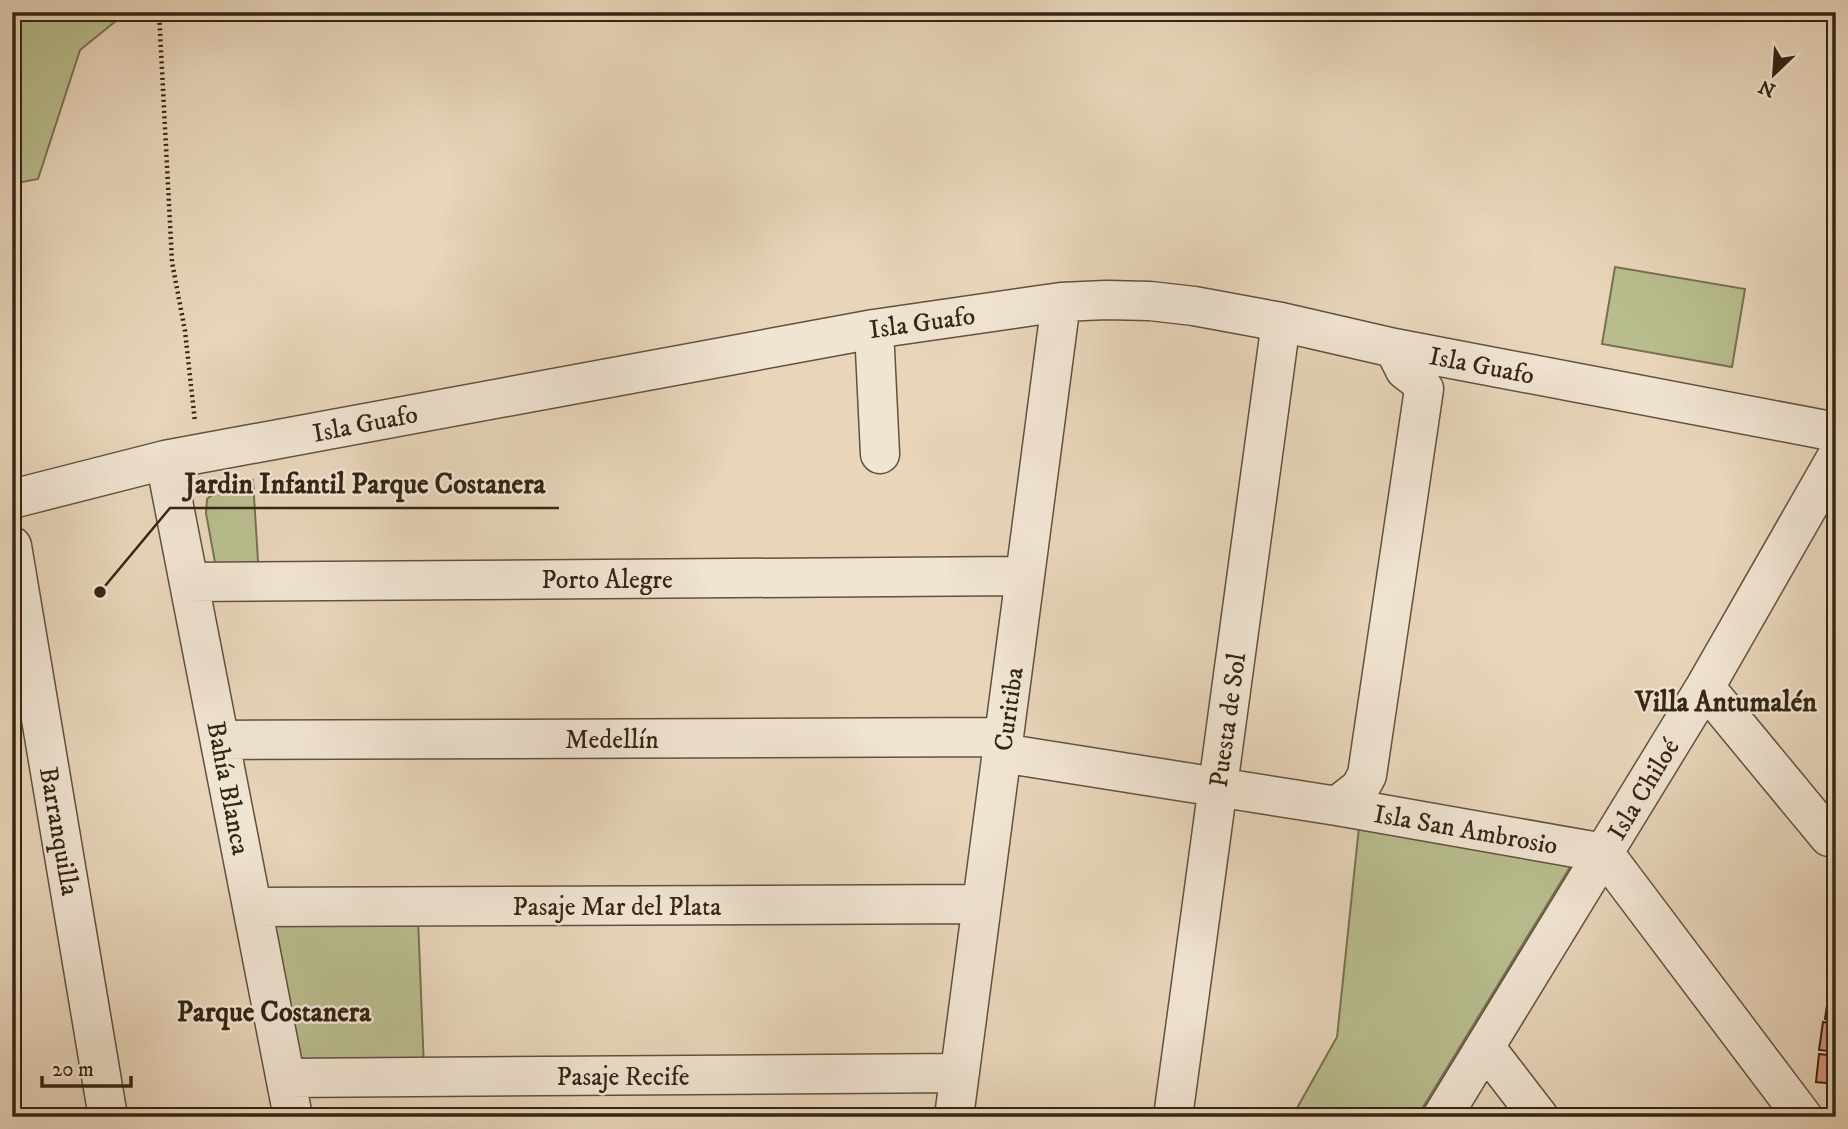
<svg xmlns="http://www.w3.org/2000/svg" width="1848" height="1129" font-family="'IM FELL DW Pica',serif">
<rect width="100%" height="100%" fill="#e8d5ba"/>
<filter id="stains"><feTurbulence type="fractalNoise" baseFrequency=".00286" numOctaves="4"/><feColorMatrix values="0 0 0 0 .2 0 0 0 0 .09 0 0 0 0 .02 0 0 0 .5 -.17"/></filter>
<radialGradient id="worn" r=".72"><stop offset=".6" stop-color="#630" stop-opacity="0"/><stop offset="1" stop-color="#630" stop-opacity=".3"/></radialGradient>
<path fill="#b8bd8e" stroke="#767251" stroke-width="2" d="M12 12H127L80 50 38 179 12 184Z
M1615 267 1745 289 1732 367 1602 344Z
M253 480 259 577 216 568 206 513 207 499 222 487Z
M1359 827 1575 859 1417 1117H1292L1337 1037Z
M418 918 424 1069 302 1066 274 921Z"/>
<path fill="#db9378" stroke="#332614" stroke-width="2" d="M1836 930V958L1832 957Z
M1832 960H1836V988H1829Z
M1829 992 1836 993V1021L1825 1019Z
M1823 1022 1836 1024V1052L1819 1050Z
M1819 1054 1836 1056V1084L1816 1082Z"/>
<g fill="none" stroke-linecap="round" stroke-linejoin="round">
<g stroke="#60523e" stroke-width="41">
<path id="minor" d="M874 329 880 454
M165 460 293 1117
M12 499 165 460 874 329 1061 302 1106 300 1150 301 1194 306 1281 322 1394 348 1836 432
M12 546 108 1117
M189 582 1025 576
M1705 687 1829 837
M220 740 1004 737
M1002 753 1337 806 1604 853 1803 1117
M1337 806 1360 788 1367 775 1424 389 1417 379 1405 370 1394 348
M252 907 982 904
M1485 1047 1539 1117
M286 1078 960 1073
M954 1117 1061 302
M1173 1117 1281 322
M1442 1117 1705 687 1836 458"/>
</g>
<path stroke="#332614" stroke-width="4.5" stroke-dasharray="2 3.5" stroke-linecap="butt" d="M159 12 172 262 185 331 195 422
M1831 398 1836 381"/>
<use href="#minor" stroke="#f0e4d2" stroke-width="38"/>
</g>
<g text-anchor="middle" stroke-width="5" stroke-linejoin="round" paint-order="stroke">
<g font-size="26" fill="#332614" stroke="#f0e4d2">
<text transform="translate(922 322) rotate(-8)" y="9">Isla Guafo</text>
<text transform="translate(1482 365) rotate(11)" y="9">Isla Guafo</text>
<text transform="translate(365 423) rotate(-11)" y="9">Isla Guafo</text>
<text x="607" y="588">Porto Alegre</text>
<text transform="translate(1008 709) rotate(-82)" y="9">Curitiba</text>
<text transform="translate(1227 720) rotate(-82)" y="9">Puesta de Sol</text>
<text x="612" y="748">Medellín</text>
<text transform="translate(229 788) rotate(79)" y="9">Bahía Blanca</text>
<text transform="translate(1643 789) rotate(-59)" y="9">Isla Chiloé</text>
<text transform="translate(1466 829) rotate(10)" y="9">Isla San Ambrosio</text>
<text transform="translate(60 831) rotate(80)" y="9">Barranquilla</text>
<text x="617" y="915">Pasaje Mar del Plata</text>
<text x="623" y="1085">Pasaje Recife</text>
</g>
<g font-size="28" font-weight="bold" fill="#332614" stroke="#f0e4d2">
<text x="1726" y="711">Villa Antumalén</text>
<text x="274" y="1021">Parque Costanera</text>
</g>
</g>
<path fill="none" stroke="#332614" stroke-width="2.5" d="M100 592L170 508H559"/>
<circle fill="#332614" stroke="#f0e4d2" stroke-width="2.5" cx="100" cy="592" r="7"/>
<g font-size="28" text-anchor="middle" font-weight="bold" fill="#332614" stroke="#f0e4d2" stroke-width="5" stroke-linejoin="round" paint-order="stroke">
<text x="365" y="493">Jardin Infantil Parque Costanera</text>
</g>
<rect width="1848" height="1129" fill="none" stroke="#e8d5ba" stroke-width="42"/>
<rect x="14" y="14" width="1820" height="1101" fill="none" stroke="#332614" stroke-width="3.5"/>
<rect x="21" y="21" width="1806" height="1087" fill="none" stroke="#332614" stroke-width="2"/>
<g transform="translate(1774 74) rotate(205)" stroke="#f0e4d2" stroke-width="5" paint-order="stroke">
<path d="M0-5L12 26L0 18L-12 26Z" fill="#332614"/>
<text y="-10" font-size="19" font-weight="bold" text-anchor="middle" fill="#332614">N</text>
</g>
<path d="M42 1076v10h89v-10" fill="none" stroke="#332614" stroke-width="3.5"/>
<text x="52" y="1076" font-size="21" fill="#332614" stroke="#f0e4d2" stroke-width="5" paint-order="stroke">20 m</text>
<rect width="100%" height="100%" filter="url(#stains)"/>
<rect width="100%" height="100%" fill="url(#worn)"/>
</svg>
